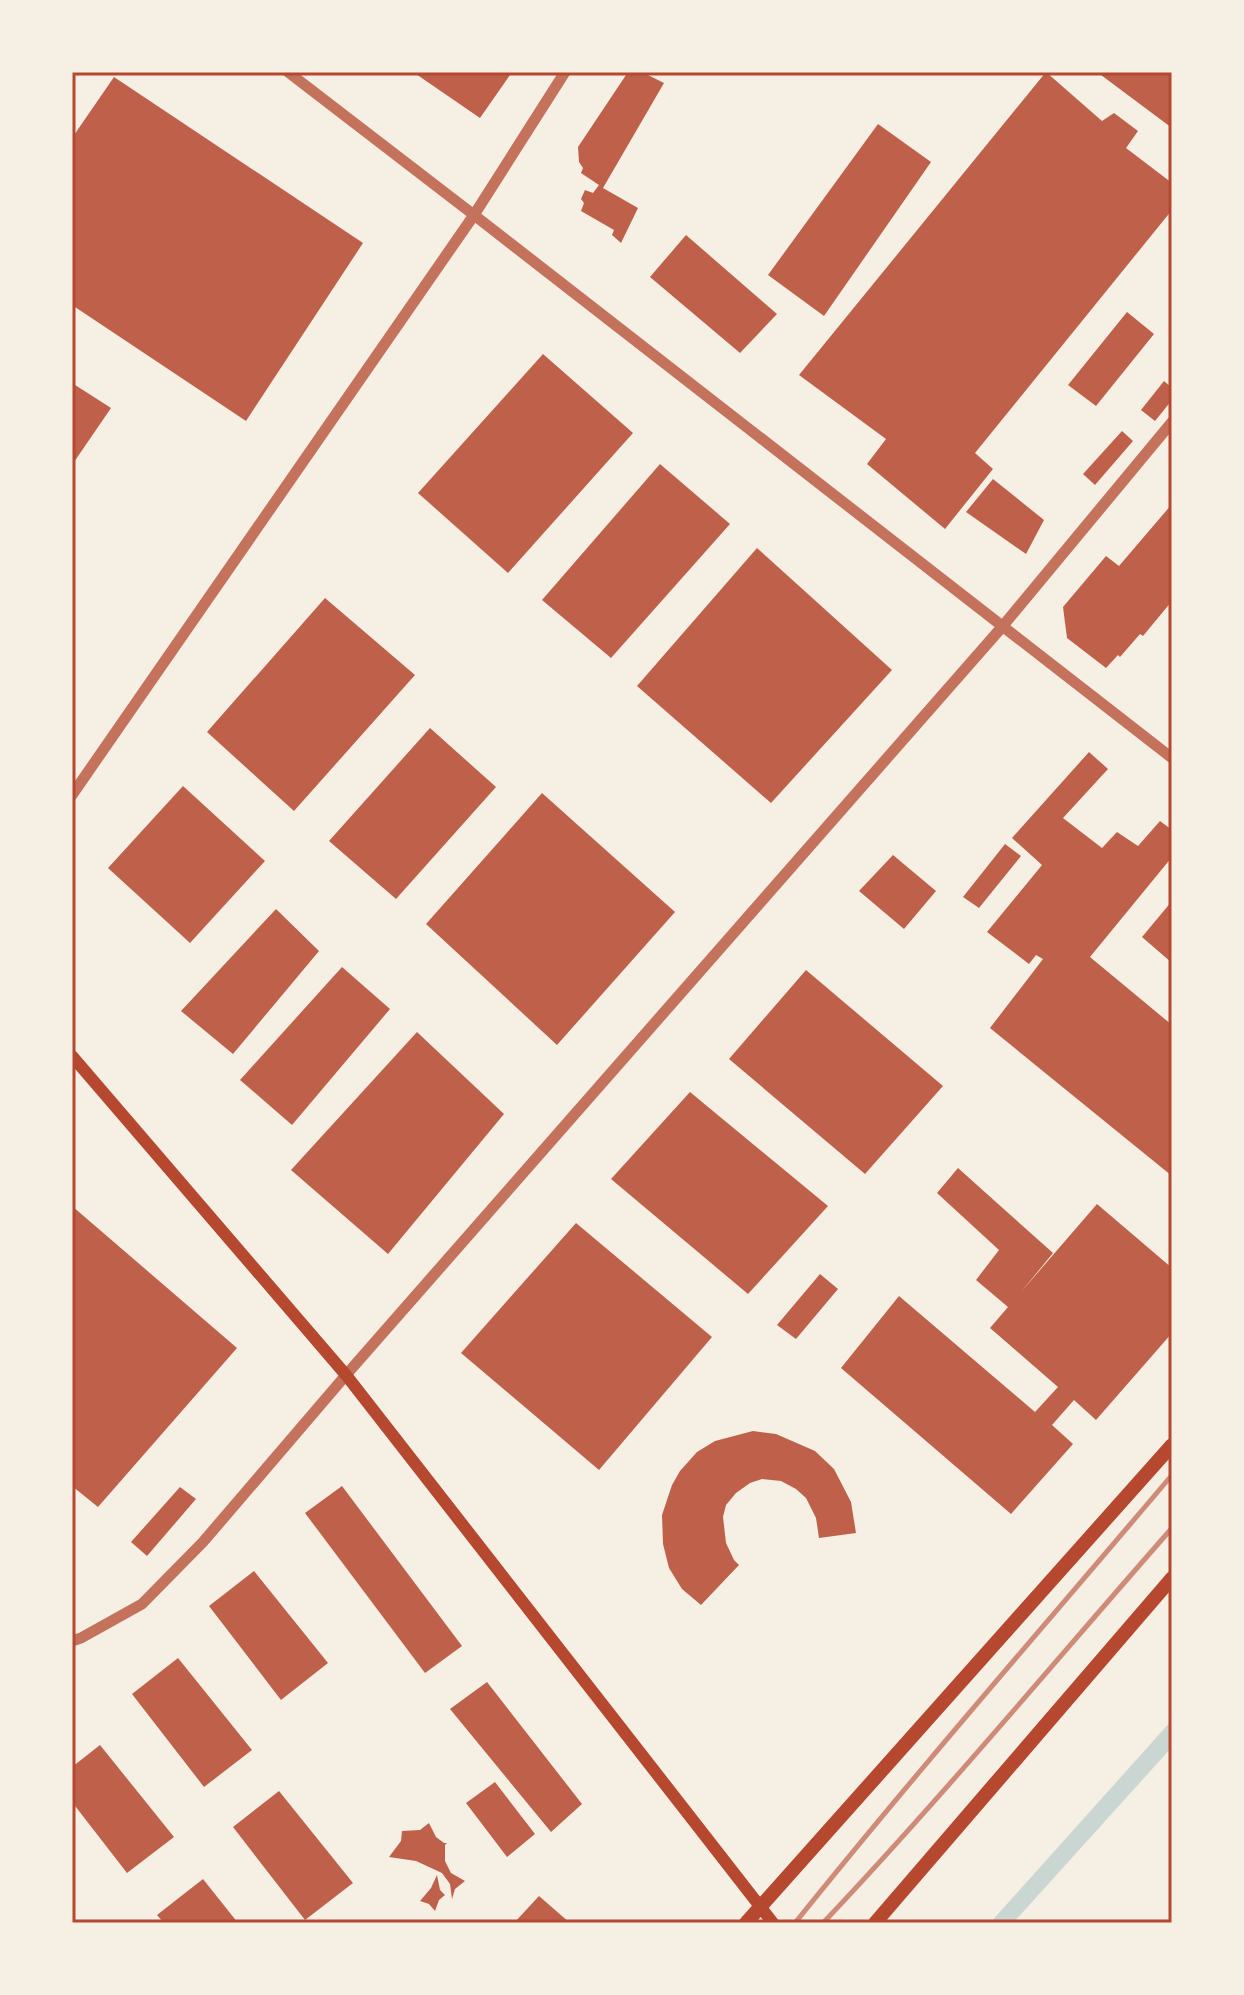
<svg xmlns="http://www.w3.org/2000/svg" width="1244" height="1995" font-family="'Work Sans',sans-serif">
<rect width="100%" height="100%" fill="#f6efe4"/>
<path fill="#c9d6d2" d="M1172 1720V1747L1013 1923H990Z"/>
<path fill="#bf614a" d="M413 72H512L480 118Z
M628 72H642L664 83 603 188 638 208 621 243 612 235 614 230 581 211 584 203 581 199 585 190 593 193 599 185 581 173 583 168 579 162 578 147Z
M1046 72 1102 121 1114 113 1138 131 1126 148 1172 183V210L975 453 993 469 945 529 867 464 886 439 799 375Z
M1097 72H1172V128Z
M114 77 363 243 246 421 72 305V138Z
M878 124 931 162 824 316 768 275Z
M686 235 777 314 740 353 650 277Z
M1127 312 1154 334 1096 406 1068 385Z
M543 354 633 433 508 573 418 493Z
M1164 381 1172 388V400L1155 421 1141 410Z
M72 383 111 408 72 465Z
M1122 431 1133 441 1095 485 1083 474Z
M660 464 730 524 611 658 542 600Z
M993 479 1044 520 1026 554 966 512Z
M1172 504V601L1143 636 1140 634 1120 657 1118 655 1106 668 1067 638 1063 607 1106 556 1119 566Z
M757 548 892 670 771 803 637 686Z
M325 598 415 675 294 811 207 732Z
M430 728 496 787 396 899 329 841Z
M1089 752 1108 769 1063 818 1102 848 1117 832 1138 846 1160 821 1172 830V857L1090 957 1172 1025V1176L990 1028 1043 959 1036 955 1029 964 987 932 1042 865 1012 838Z
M183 786 265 861 190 943 108 868Z
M542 793 675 912 557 1045 426 924Z
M1005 844 1021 856 979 908 963 897Z
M893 855 936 891 904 929 859 891Z
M1172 901V963L1142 937Z
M276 909 319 951 233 1054 181 1011Z
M342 967 390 1009 292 1125 240 1080Z
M806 970 943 1086 865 1174 729 1059Z
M417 1032 504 1114 388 1254 291 1170Z
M690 1092 828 1206 748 1294 611 1179Z
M958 1168 1053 1253 1021 1292 1097 1204 1172 1268V1333L1096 1420 1074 1400 1052 1425 1073 1444 1011 1514 841 1368 899 1296 1035 1412 1058 1387 990 1328 1008 1307 976 1280 999 1250 937 1193Z
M72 1206 237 1348 98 1507 72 1486Z
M576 1223 712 1337 599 1470 461 1353Z
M820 1274 838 1289 796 1339 777 1325Z
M753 1431 776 1434 815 1451 834 1469 851 1502 856 1533 819 1538 816 1518 806 1498 796 1489 781 1481 762 1479 750 1483 736 1493 726 1505 723 1517 726 1543 734 1560 739 1565 701 1605 682 1589 669 1568 663 1544 662 1515 672 1485 680 1471 697 1452 715 1441Z
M342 1486 462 1646 425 1673 305 1513Z
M180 1487 196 1499 147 1556 131 1542Z
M254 1571 328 1663 281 1700 209 1606Z
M178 1658 252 1750 204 1787 132 1694Z
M487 1682 582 1804 551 1832 450 1709Z
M100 1745 174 1837 127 1873 72 1802V1767Z
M495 1782 535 1834 507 1857 466 1803Z
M279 1791 353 1883 305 1920 233 1827Z
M429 1823 436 1837 444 1843H447L445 1845V1861L451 1873 465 1881 455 1889 452 1899 450 1884 442 1873 416 1861 389 1857 401 1841 402 1831 420 1830Z
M437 1875 440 1890 445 1895 439 1900 435 1911 429 1904 420 1901 431 1888Z
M203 1879 238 1923H164L157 1915Z
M539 1896 570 1923H514Z"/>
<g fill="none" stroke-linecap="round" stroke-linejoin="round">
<path stroke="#c5725c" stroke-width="11" d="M288 72 474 215 1172 758
M72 795 474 215 565 72
M72 1641 81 1638 142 1604 203 1542 346 1375 1002 627 1172 422"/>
<path stroke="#b5482f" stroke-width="12" d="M72 1056 346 1375 773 1923"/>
<path stroke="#b5482f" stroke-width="14" d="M746 1923 1172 1445
M875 1923 1172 1578"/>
<path stroke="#cf8b77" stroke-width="5" d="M795 1923C917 1771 1046 1624 1172 1475
M823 1923C944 1795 1056 1660 1172 1528"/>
</g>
<rect width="1244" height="1995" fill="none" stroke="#f6efe4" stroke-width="148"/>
<rect x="74" y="74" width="1096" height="1847" fill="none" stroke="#b5482f" stroke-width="3"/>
</svg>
